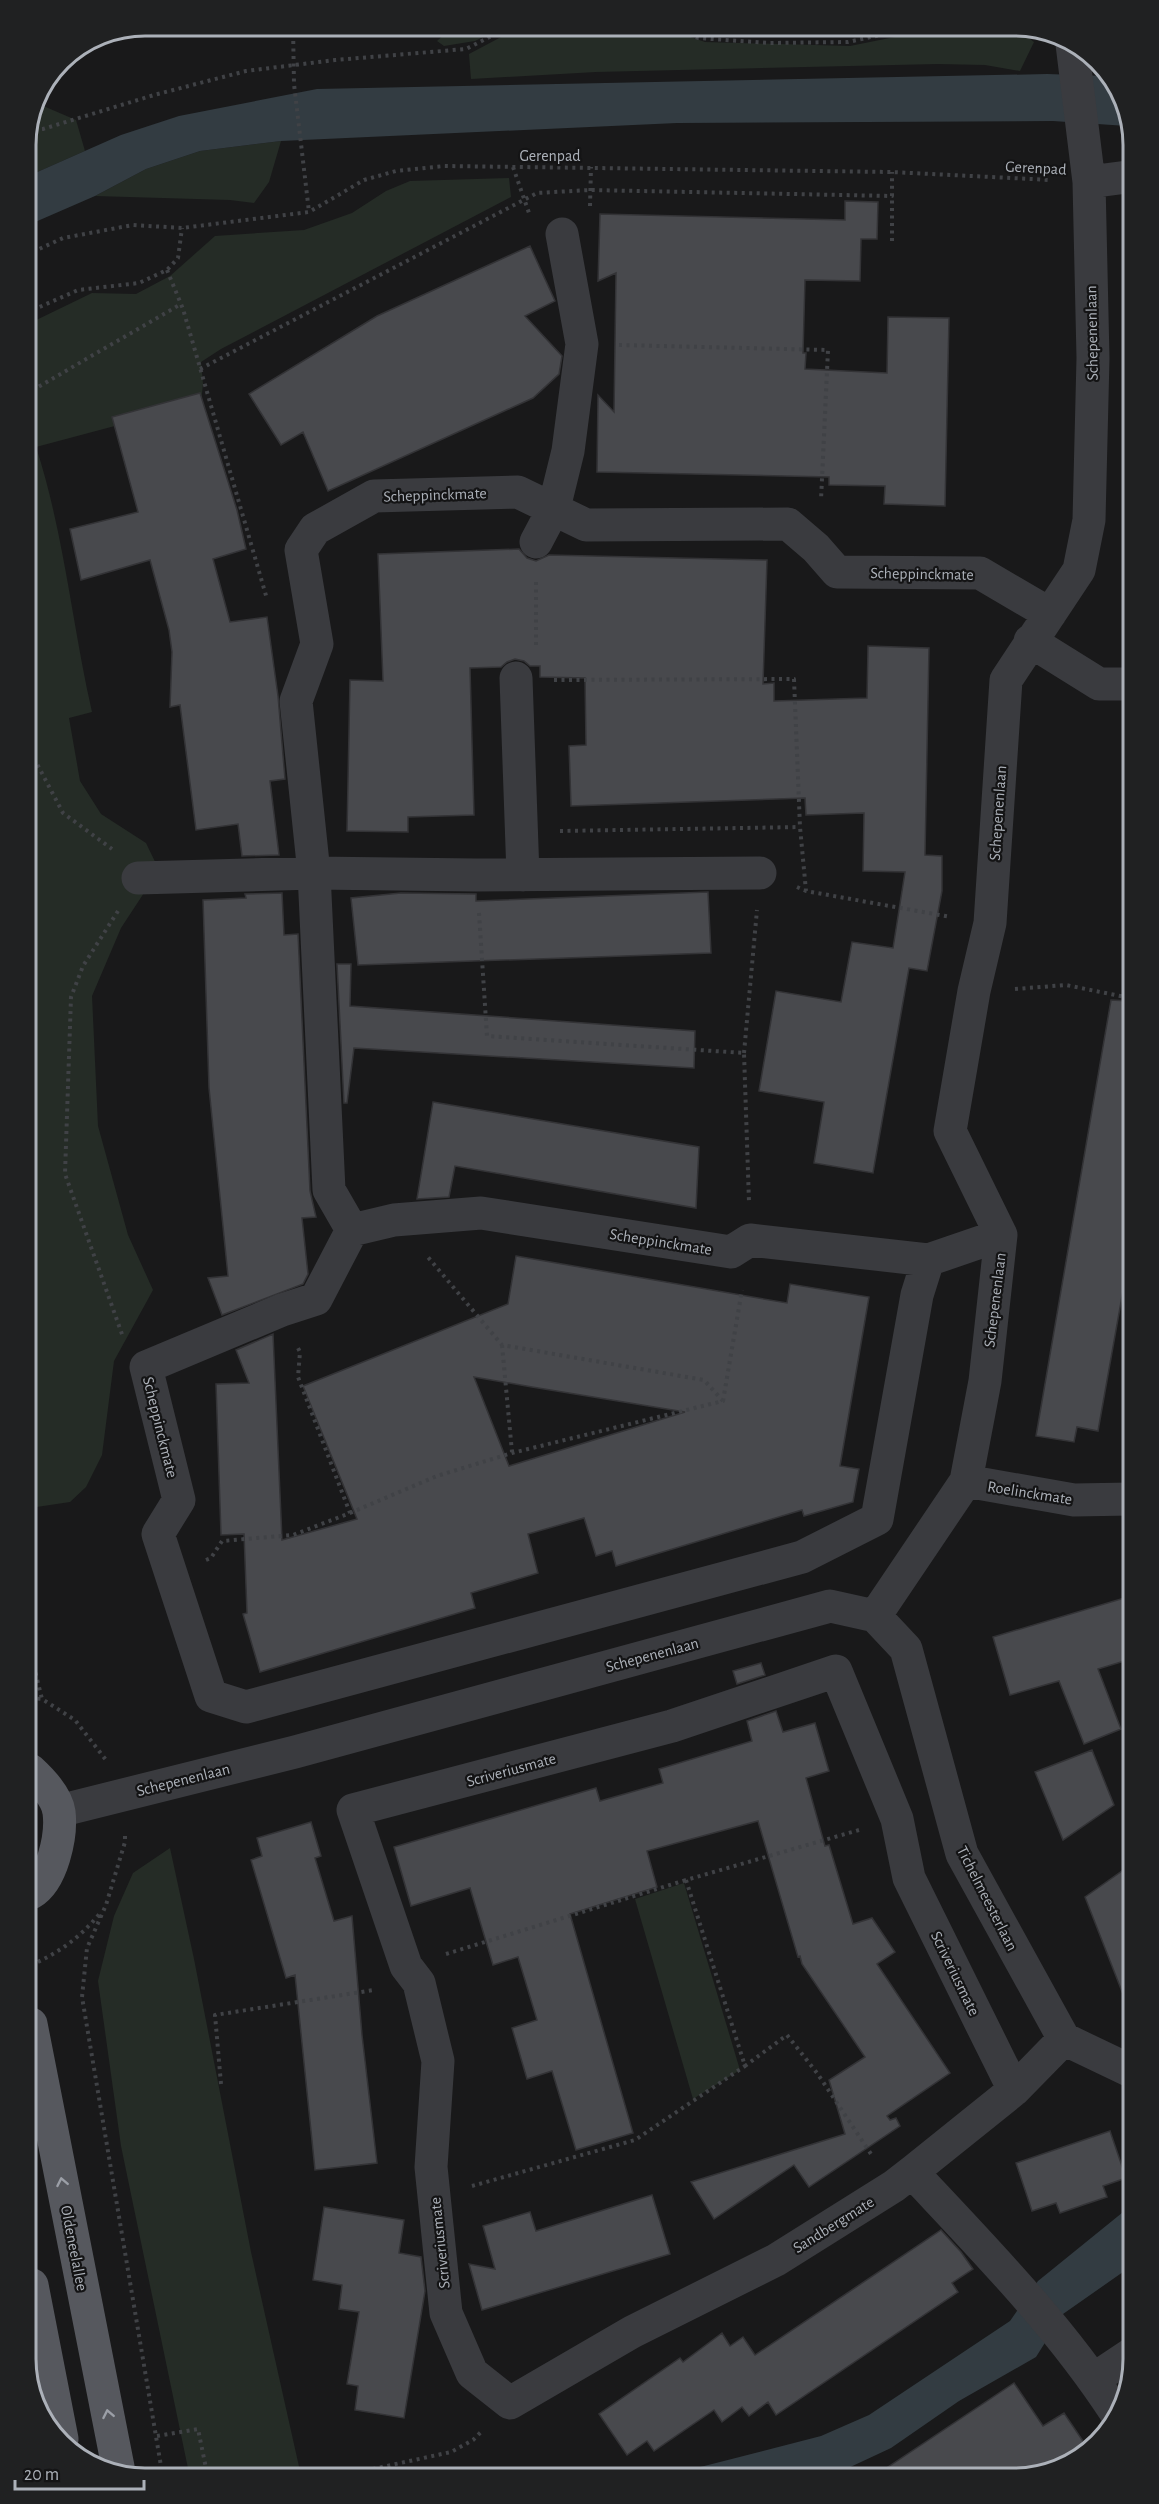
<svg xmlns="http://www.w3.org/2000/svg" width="1159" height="2504" font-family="'Alegreya Sans',sans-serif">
<rect width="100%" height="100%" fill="#19191a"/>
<path fill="#252c26" d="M453 26H505L475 41 444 46 437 41Z
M522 26H659L705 42 850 46 949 26H1013L1034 42 1020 71 985 65 938 64 596 72 471 79 469 54Z
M34 102 76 120 85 151 26 177V137Z
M281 141 269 182 254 203 230 200 95 196 146 169 200 151Z
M509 178 511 197 221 349 201 362 203 384 201 403 36 447C64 533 72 624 92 712L69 718 80 781 101 814 146 843 159 870 121 928 92 996 98 1126 128 1235 153 1290 114 1361 102 1455 86 1487 70 1502 30 1508 26 325 92 293 136 294 170 276 215 236 304 230 352 213 386 191 410 181Z
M170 1848 194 1959 251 2252 300 2471 274 2477 190 2478 121 2146 98 1981 114 1916 133 1873Z
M684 1883 740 2070 693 2099 635 1899Z"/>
<path fill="#333c42" d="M1047 74 1105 76 1127 106V126L1053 121 677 123 281 141 200 151 146 169 95 196 26 226V177L121 135 179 116 317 89Z
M1133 2204V2265L1063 2314 1036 2357 959 2401 891 2448 846 2469 829 2474 669 2475 821 2436 869 2415 1010 2321 1038 2281Z"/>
<path fill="#48494d" stroke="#333336" stroke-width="1.5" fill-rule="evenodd" d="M845 201 878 202 877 239H861L860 281 805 280 803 353H806L805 369 887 373 888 317 949 318 945 506 884 504 885 486 829 485V477L597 472 598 395 614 412 616 273 598 281 600 214 845 220Z
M530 246 555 301 525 316 562 356 559 374 533 398 328 491 303 432 281 445 249 394 377 316Z
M200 393 237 510 246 549 213 559 230 622 267 617 278 696 285 779 270 781 279 855 242 856 238 824 196 830 180 705 170 707 172 652 169 630 150 560 81 580 70 529 138 512 112 417Z
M519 549 527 558 536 561 549 555 767 560 763 684 774 683V701L867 698 868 646 929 648 925 855 942 856V891L927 971 909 968 873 1173 814 1163 824 1102 759 1091 776 991 841 1002 852 942 893 948 905 872 863 871 864 813 806 815 805 798 571 806 569 746 586 745 585 678 540 677V666H530L524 661 515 659 507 662 501 667 470 668 474 815 408 817V832L347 831 350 680 383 681 378 554Z
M708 892 711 953 358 965 351 898 401 893 476 894V901Z
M282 893 284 935 298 934 310 1191 316 1217 302 1218 308 1274 303 1284 222 1315 208 1278 228 1276 209 1088 203 900 246 898 245 894Z
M337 964H351L350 1006 695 1031 694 1068 354 1048 347 1103H344Z
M1111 1000 1130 1001V1286L1124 1285 1098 1431 1077 1427 1074 1442 1036 1436Z
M433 1102 699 1147 696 1208 455 1166 449 1197 417 1199Z
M516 1256 787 1303 790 1284 869 1297 840 1466 859 1469 853 1502 804 1516 802 1510 616 1566 612 1551 596 1556 584 1518 528 1534 538 1573 471 1593 475 1608 260 1672 243 1614 247 1613 244 1534 221 1535 216 1384 249 1383 236 1350 273 1334 282 1540 357 1519 303 1386 508 1304ZM474 1377 532 1387 685 1412 509 1466Z
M1131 1596V1659L1098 1669 1121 1729 1084 1744 1059 1681 1010 1695 993 1637Z
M761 1663 765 1675 737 1684 733 1671Z
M776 1711 783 1732 815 1723 829 1771 806 1778 825 1846 829 1845 853 1924 872 1918 895 1952 877 1964 950 2073 887 2116 890 2120 896 2118 900 2126 809 2187 794 2165 714 2219 691 2182 845 2134 829 2080 865 2057 802 1964 800 1956 798 1957 758 1821 647 1851 657 1887 570 1914 633 2133 576 2150 552 2071 527 2079 512 2028 537 2020 518 1957 493 1965 470 1888 411 1906 394 1847 596 1788 600 1801 663 1783 659 1769 752 1741 747 1721Z
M1092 1750 1114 1805 1063 1840 1035 1772Z
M311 1822 321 1856 315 1858 334 1921 352 1916 362 2035 377 2163 315 2170 295 1975 286 1978 251 1860 262 1856 257 1838Z
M1132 1864V2011L1130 2012 1085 1897Z
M1110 2131 1126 2178 1103 2186 1107 2197 1083 2205 1060 2213 1056 2203 1032 2211 1016 2163Z
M652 2195 670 2254 482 2310 469 2264 495 2269 483 2226 530 2212 536 2231Z
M324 2207 404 2220 399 2253 421 2257 425 2291 404 2418 355 2410 358 2386 347 2384 359 2312 339 2309 342 2285 313 2280Z
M941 2230 961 2252 973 2269 952 2283 958 2292 776 2415 768 2402 749 2416 742 2407 722 2422 714 2410 654 2451 647 2441 627 2455 599 2414 680 2358 683 2362 722 2333 730 2346 743 2337 755 2355Z
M1014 2383 1043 2426 1064 2413 1087 2447 1053 2472 879 2473Z"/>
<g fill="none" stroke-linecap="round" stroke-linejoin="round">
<path stroke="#404246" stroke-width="4" stroke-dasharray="3 4.5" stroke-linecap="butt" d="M293 26 294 84 309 212
M668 26 698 38 769 43 848 42 922 26
M27 130 43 129 154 95 246 71 335 60 466 49 511 26
M513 167 529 213
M590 206 591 167
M892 241V196
M26 255 63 238 133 225 182 228 309 212 364 180 396 171 444 166 892 172 1050 180
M167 270 183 309 267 599
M26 313 78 290 139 283 167 270 178 258 182 228
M619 345 828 350 821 500
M200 369 537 193 590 190 892 196V172
M26 394 181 304
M536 645V581
M554 680 794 679 800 827 806 891
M27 745 63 813 112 849
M560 831 800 827
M797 887 806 891 951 917
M118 911 83 966 71 997 65 1174 123 1337
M479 913 487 1036 744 1053 749 1202
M1015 989 1066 985 1130 998
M744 1053 757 910
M502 1345 512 1452
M723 1401 742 1290
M350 1513 437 1476 512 1453 723 1401 704 1380 502 1345 427 1256
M206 1560 211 1558 222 1541 293 1535 350 1513 298 1377 300 1352 297 1346
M30 1651 42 1699 75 1720 106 1760
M30 1698 42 1699
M859 1830 686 1880 745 2066 787 2035 817 2073 871 2154
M125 1836V1842L106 1905 87 1948 82 1997 163 2478
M446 1954 686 1880
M31 1965C59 1953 82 1936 101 1912
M221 2084 215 2015 374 1990
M472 2186 635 2140 745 2066
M157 2436 198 2429 208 2478
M336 2477 451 2452 473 2440 482 2431
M231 2478H236"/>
<path stroke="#3a3b3f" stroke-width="33" d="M1089 182 1127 177
M536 542 554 508 568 451 582 344 562 234
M1030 641 1099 684H1129
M516 678 523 875
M138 878 314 873 476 875 760 873
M352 1230 316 1299 282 1310 146 1367 179 1500 158 1534 211 1696 246 1707 802 1557 877 1519 917 1295 928 1260
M1001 1235 928 1260 750 1240 731 1252 481 1213 394 1220 352 1230 329 1190 314 873 296 701 317 644 301 550 315 529 374 496 518 492 586 525 788 524 816 548 837 572 980 573 1050 614
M966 1481 1074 1500 1131 1499
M875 1616 906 1649 962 1854 1064 2039 1133 2072
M59 1811 295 1752 830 1606 875 1616 966 1481 985 1381 1001 1235 950 1131 974 991 990 923 1006 680 1079 570 1089 520 1093 358 1089 182 1072 44
M1014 2090 909 1878 897 1819 836 1671 672 1726 353 1810 406 1966 419 1983 438 2061 431 2167 446 2313 472 2373 510 2403 632 2332 776 2260 894 2186 912 2172C984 2249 1058 2324 1116 2413
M912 2172 1014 2090 1064 2039
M1094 2379 1133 2353"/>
<path stroke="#56585e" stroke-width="33" d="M30 1770C41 1780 57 1797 59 1812 62 1836 52 1881 31 1893
M31 2024 119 2472
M32 2285 62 2439"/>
</g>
<defs><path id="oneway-chevron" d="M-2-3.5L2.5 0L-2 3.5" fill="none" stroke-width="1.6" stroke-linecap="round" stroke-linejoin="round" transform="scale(1.5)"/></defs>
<g stroke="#9b9fa7">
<use href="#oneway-chevron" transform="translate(62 2182) rotate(-101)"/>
<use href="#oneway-chevron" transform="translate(108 2414) rotate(-101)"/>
</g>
<g text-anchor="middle" stroke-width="4.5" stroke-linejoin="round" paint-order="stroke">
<g font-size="16" fill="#acb1b9" stroke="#141415">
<text x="550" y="161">Gerenpad</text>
<text transform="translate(1036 167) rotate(3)" y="6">Gerenpad</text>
<text transform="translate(1091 333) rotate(-91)" y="6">Schepenenlaan</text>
<text transform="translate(435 494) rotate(-2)" y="6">Scheppinckmate</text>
<text transform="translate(922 573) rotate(1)" y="6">Scheppinckmate</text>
<text transform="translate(997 813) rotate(-86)" y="6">Schepenenlaan</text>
<text transform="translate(661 1241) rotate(9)" y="6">Scheppinckmate</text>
<text transform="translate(994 1300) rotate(-83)" y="6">Schepenenlaan</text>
<text transform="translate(161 1427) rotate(76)" y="6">Scheppinckmate</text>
<text transform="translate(1030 1492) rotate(9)" y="6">Roelinckmate</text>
<text transform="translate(652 1654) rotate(-15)" y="6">Schepenenlaan</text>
<text transform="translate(511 1769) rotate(-15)" y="6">Scriveriusmate</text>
<text transform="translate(183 1779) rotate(-14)" y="6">Schepenenlaan</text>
<text transform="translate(988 1898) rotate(63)" y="6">Tichelmeesterlaan</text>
<text transform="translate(956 1973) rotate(64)" y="6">Scriveriusmate</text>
<text transform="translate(833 2224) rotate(-32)" y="6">Sandbergmate</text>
<text transform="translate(439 2243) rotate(-96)" y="6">Scriveriusmate</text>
<text transform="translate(75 2248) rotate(79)" y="6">Oldeneelallee</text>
</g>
</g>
<path d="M0 0H1159V2504H0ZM145 36H1014A109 109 0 0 1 1123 145V2359A109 109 0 0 1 1014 2468H145A109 109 0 0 1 36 2359V145A109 109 0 0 1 145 36Z" fill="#202122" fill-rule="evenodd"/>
<path fill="none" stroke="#acb1b9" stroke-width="3" d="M145 36H1014A109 109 0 0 1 1123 145V2359A109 109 0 0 1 1014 2468H145A109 109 0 0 1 36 2359V145A109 109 0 0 1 145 36Z"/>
<path d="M15 2480v9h129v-9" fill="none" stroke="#acb1b9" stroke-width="3"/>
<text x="24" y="2480" font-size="18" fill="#acb1b9" stroke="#141415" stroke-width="4.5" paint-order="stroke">20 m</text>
</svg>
